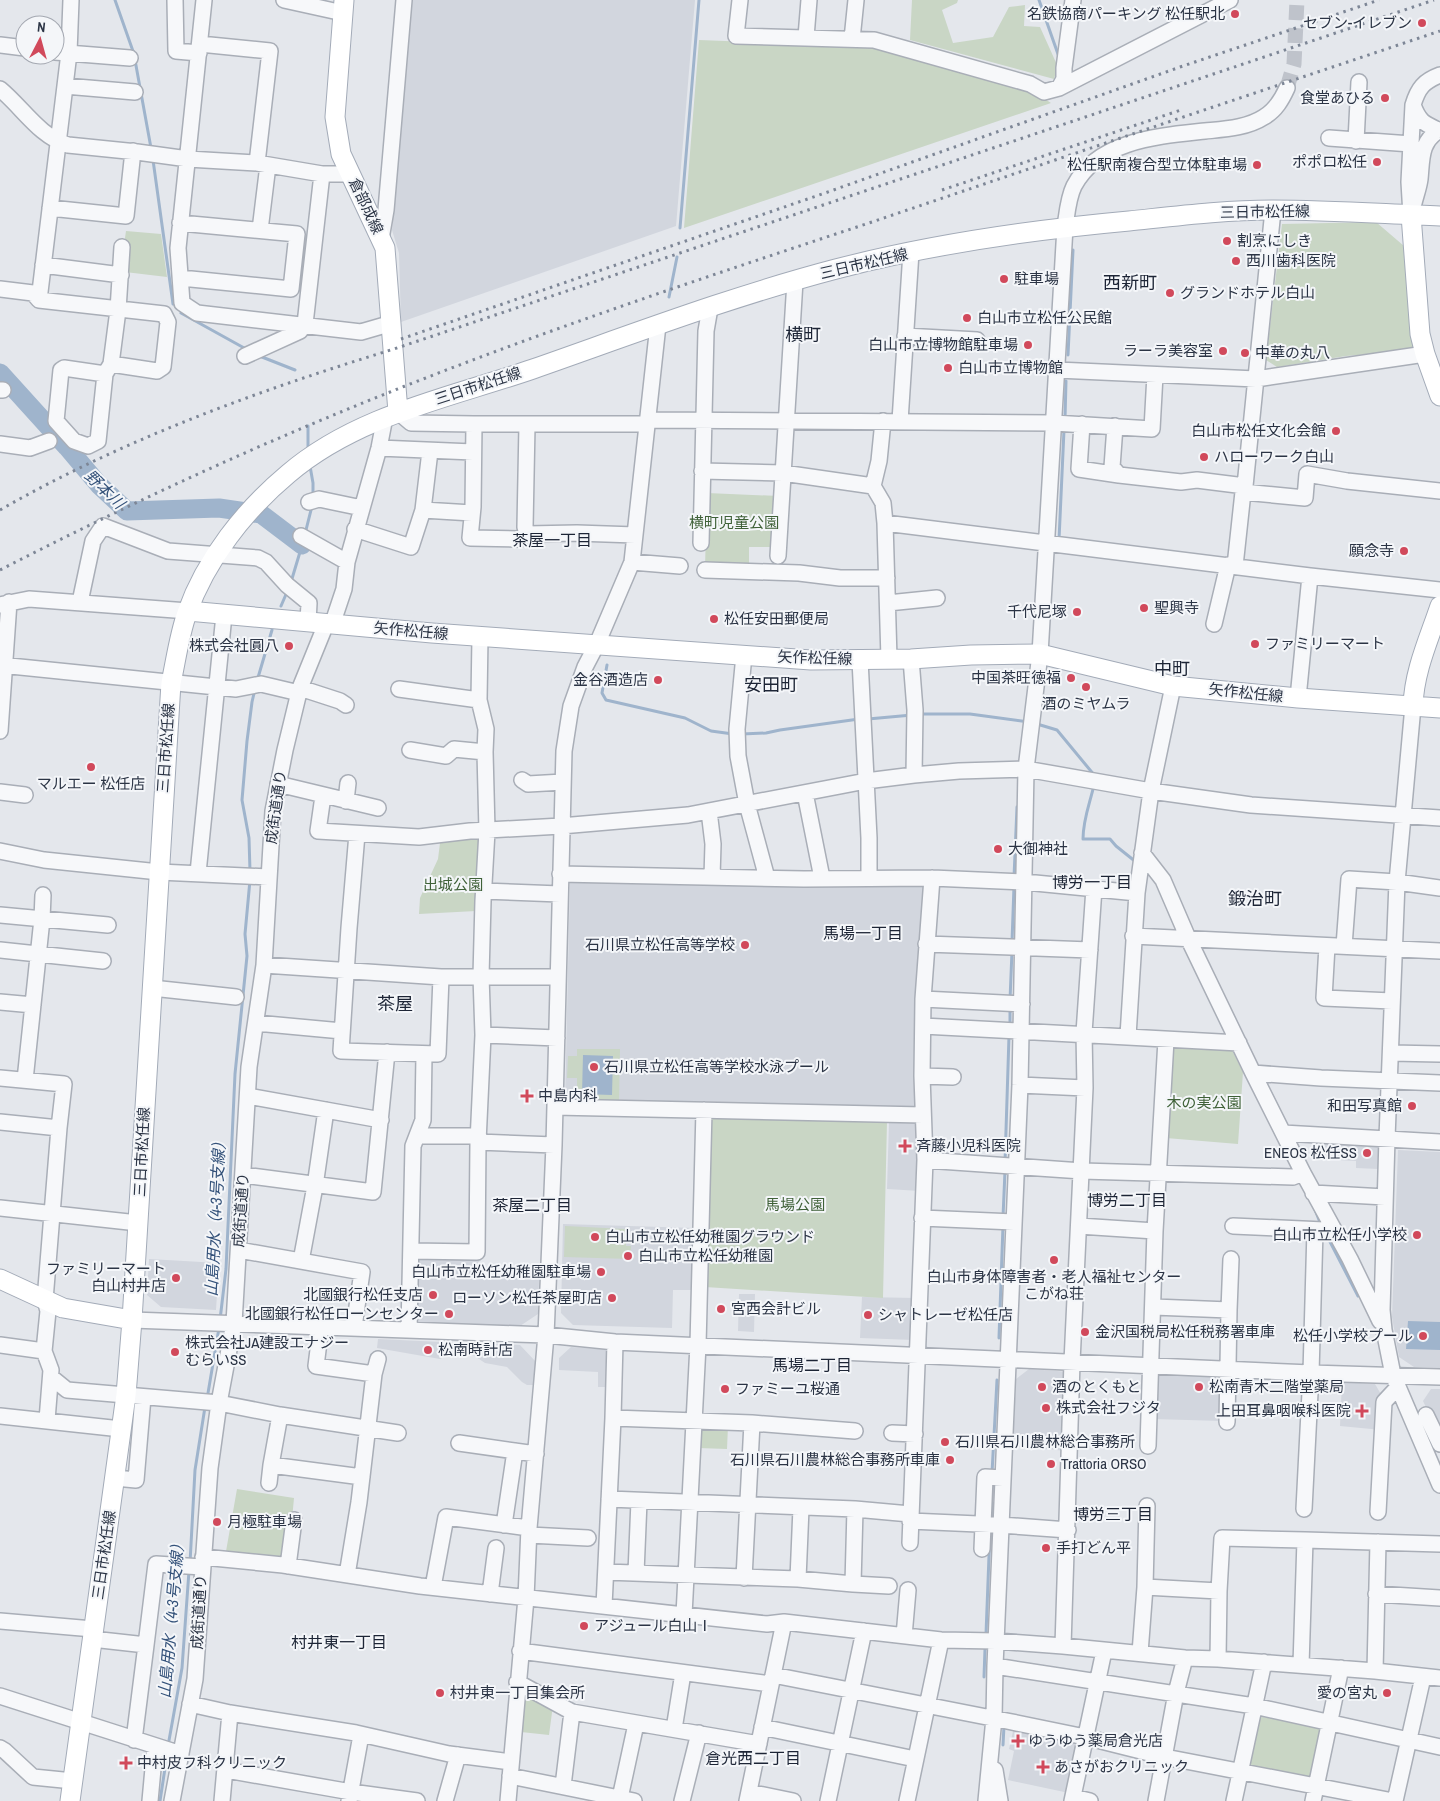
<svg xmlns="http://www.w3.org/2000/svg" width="1440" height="1801" font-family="'Archivo Narrow','Noto Sans JP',sans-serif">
<rect width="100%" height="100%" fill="#e4e7ec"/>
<path fill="#d2d6de" d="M411 0H695L676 226 401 322 399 253 392 230Z
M570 880 922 883 926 888 916 1110 565 1102Z
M889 1122 915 1123 922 1132 920 1191 887 1189Z
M1320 1139 1379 1141 1378 1169 1356 1168V1161L1319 1159Z
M1398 1150 1440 1152V1368L1414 1367 1399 1357 1392 1317Z
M563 1224 695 1228 693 1290H673L672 1328 573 1325 561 1313Z
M417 1253 479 1255 480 1277 539 1279 538 1314 520 1326 415 1323Z
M149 1259 219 1263 216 1310 161 1307 147 1295Z
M739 1294H755L754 1332 738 1331Z
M862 1297 916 1298 914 1340 860 1338Z
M378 1339 463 1343 454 1351 440 1359 377 1348Z
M465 1343 520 1345 536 1362 535 1385H527L522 1382 507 1367 485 1363 461 1347Z
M571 1347 611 1350 609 1387H598V1372L559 1370V1358Z
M1029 1369 1070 1372 1067 1451 1013 1446 1016 1379Z
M1155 1374 1224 1377 1222 1421 1153 1419Z
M1342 1382 1375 1384 1382 1396V1430L1340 1426Z
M1431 1389H1440V1437L1423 1401Z
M1014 1727 1074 1739 1079 1747 1069 1793 1008 1780 1014 1751 1009 1749Z"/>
<path fill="#c9d6c5" d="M912 0H958L957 3 942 10 953 43 993 37 1009 7 1025 5 1024 26 1040 27 1058 67 1054 79 910 40Z
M699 40 882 47 1028 88 1051 103 684 228Z
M1376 222 1404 246 1414 347 1396 355 1369 354 1346 356 1277 367 1266 360 1282 224Z
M126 231 161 234 167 277 125 272 124 245Z
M707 493 779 496 776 547H749V568H705Z
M481 831 476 911 419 914 420 898 438 859 441 835Z
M1172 1046 1231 1048 1243 1072 1238 1144 1166 1138Z
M577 1049H620L619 1102 577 1101V1078H567L568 1056H577Z
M709 1115 887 1121 883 1298 705 1287Z
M565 1226 626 1229V1246H631L630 1259 564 1257Z
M699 1425 728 1426 727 1449 698 1448Z
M237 1489 294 1498 288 1563 225 1557Z
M525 1690 553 1705 549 1735 521 1732Z
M1263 1717 1320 1728 1322 1738 1314 1777 1306 1782 1251 1770 1248 1765 1256 1718Z"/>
<path fill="#9fb4cc" d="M583 1055 613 1056 612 1095 582 1094Z
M1408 1321 1440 1322V1350L1406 1349Z"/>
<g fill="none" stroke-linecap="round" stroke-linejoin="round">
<path stroke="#9fb4cc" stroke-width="3" d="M115 0 134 54
M1039 0 1059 57
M135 60 151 148
M153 160 173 304
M680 228 699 0
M669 297 677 257
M181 313 246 349
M1068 355 1073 250
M262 357 295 370
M1065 419 1066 381
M308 426V450
M310 466 313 483V497
M305 534 312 506
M1059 540 1064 430
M291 582 303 542
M281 606 287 592
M607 665 602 693 606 700 685 718 711 731 733 734
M257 681 272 630
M920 714H970L1029 722
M868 719 912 715
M1037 724 1057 730 1095 776
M742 734 766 733 780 730 859 719
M1094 785C1090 803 1083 819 1083 839H1110L1116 846 1136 862
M250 871 249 838 242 800 247 741 252 702 255 689
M1014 877 1017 807
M1012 942 1014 886
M1010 1000 1012 951
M1010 1027V1009
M1005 1162 1009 1036
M1314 1207 1321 1225
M1003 1217 1005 1171
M1326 1234 1358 1296
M220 1320 226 1269 235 1074 247 956 245 934 250 880
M999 1338 1003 1226
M207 1399 219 1328
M992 1473 997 1380
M991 1519 992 1484
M190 1563 195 1470 205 1407
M986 1634 990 1530
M984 1677 985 1649
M1003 1745 1004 1726
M168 1746 182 1668 189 1571
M160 1801 167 1755"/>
<path stroke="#9fb4cc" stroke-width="19" d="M0 373 67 447 99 485 127 511 219 508 261 514 302 545"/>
<path stroke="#bfc3cb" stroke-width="15" stroke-dasharray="15 8" stroke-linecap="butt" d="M1287 88 1294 64 1297 0"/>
<g stroke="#a9aeb7" stroke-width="18">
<path id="minor" d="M175 0 176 51 199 53
M204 0 178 248 182 303 197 313 361 332 392 323
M284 0 343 13
M740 0 736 36 874 40 1030 84 1044 92 1059 88 1230 0
M806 37 809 0
M852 39 856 0
M200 44 270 51 257 163
M0 45 25 48
M55 52 130 58
M65 86 135 92
M1059 88 1064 79V68L1073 0
M0 89C23 108 39 136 68 145L137 152 188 159 257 163 322 174H351
M1413 105C1419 121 1423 123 1438 130
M1329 138 1411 144
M1356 141 1359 82
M1414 203C1416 195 1419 187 1420 179 1422 159 1420 141 1440 130
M50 208 126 216 133 151
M1411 215 1409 182 1413 105C1418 88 1424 81 1440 75
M180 223 297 234 291 289 181 278
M260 230 268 165
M381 239 386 210 404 0
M43 265 121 275
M0 289 33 293 39 300 164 314 168 322 163 367 157 371 111 364 118 310 122 247
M39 300 69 53 71 0
M905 336 977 340
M245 356 300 331 305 324 322 174
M1057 370 1256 379 1425 354
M105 374 64 368 61 370 56 421 74 441 88 446 98 441 105 374 111 364
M0 390H3
M398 412 411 423 474 424
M648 420 1054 423 1152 429 1155 375
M900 421 911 252
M1082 424 1079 469 1119 475
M1115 426 1112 467 1119 475 1181 482 1197 480 1245 486
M0 444 30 448 49 441
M379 448 473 452
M702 471 783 473 873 486 883 503 885 523 889 659
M873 486 879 461 883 421
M1243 492 1305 498 1307 474 1347 481 1440 491
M309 502 319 499 362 508
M423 510 472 513
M885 523 1310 576 1440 590
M355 529 411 547 423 510 430 451
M527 534 525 527 527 425
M635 535 577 533 527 534 520 539 470 538 473 507 474 424H648
M301 536 347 562
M701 543 706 331 710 308
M778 556 795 281
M632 562 680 566
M1235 566 1243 492 1245 486 1273 210
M705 570 799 573 840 578H887
M80 602 93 541 103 526 168 551 258 558 266 562 287 585 309 603 308 622
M888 603 937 598
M0 605 29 599 188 611
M1214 624 1228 565
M332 625 344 589 347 562 379 448 385 417
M744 655 737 729 738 756 747 804 767 878
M911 659 915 710 914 775
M860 660 869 838V878
M0 665 236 689 261 684 299 693
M300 688 340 701 346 705
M399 689 479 700
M1298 698 1310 576
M1413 706 1397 882 1387 1138 1382 1310 1384 1330 1393 1375 1440 1485
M0 731 9 602
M410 750 446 756 454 749 485 752
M522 780 528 784 563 782
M278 784 378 808
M0 792 25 795
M805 793 822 878
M323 796 318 831 419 837 470 831 561 826 688 815 866 781 914 775 959 771 1026 769 1151 791 1251 805 1440 818
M346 801 348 783
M709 811 713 844 712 877
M357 834 349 928 341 1051 438 1054 441 977
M0 851 44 860 159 872 268 877
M1142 853 1163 880 1188 938 1253 1073 1303 1173 1350 1259 1380 1321
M198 873 224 615
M560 874 804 879 932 878 1025 882 1137 893
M483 891 560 894
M0 915 108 925
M1133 936 1440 951
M926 944 1090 950
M1327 946 1324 998 1392 1001
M1344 946 1349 879 1397 882 1440 888
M0 950 103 961
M264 965 441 977H558
M152 988 236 997
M923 999 1022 1004
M0 1002 33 1005
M256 1023 342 1031
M923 1026C1028 1031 1134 1038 1239 1043
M483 1035 557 1038
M1128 1036 1137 893 1151 791 1173 686
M1391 1053 1440 1054
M1253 1073 1321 1078 1440 1083
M922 1076 953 1077
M0 1078 64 1084 59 1128 45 1300 48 1311 44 1351 51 1370 47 1420
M25 1080 42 919 43 895
M1020 1085 1085 1088
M248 1096 381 1120
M555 1107 923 1115
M0 1122 59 1128
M1283 1133 1440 1142
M417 1136H479
M478 1142 554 1145
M925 1160 1082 1171 1293 1177 1303 1173
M243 1175 373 1192 387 1052
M1313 1193 1385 1197
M0 1208 138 1223
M922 1218 1014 1222
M1079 1226 1155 1231
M1233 1226 1324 1230
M239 1250 362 1272 354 1327
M411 1251 477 1252 478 1142 483 1035 481 976 483 901 487 831 485 752 486 729 479 700 480 637
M301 1261 315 1186 326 1110
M1154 1307 1229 1310
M132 1320 546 1335 615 1342 1311 1373 1440 1377
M321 1326 316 1366 374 1374
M409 1330 413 1146 423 1120 424 1054
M0 1345 44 1351
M51 1377 67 1390 219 1403 280 1415 398 1433
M280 1415 271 1465 362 1477
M1426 1415 1440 1444
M0 1416 121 1429
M613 1418 752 1423 855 1431
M1227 1422 1229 1310 1231 1259
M892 1433 915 1434
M459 1443 536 1454
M1148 1446 1155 1231 1166 1040
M115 1478 136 1480 143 1397
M269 1483 271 1465
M609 1499 855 1509 910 1514
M1304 1509 1311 1373 1315 1230
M1378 1512 1384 1402 1398 1387
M910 1521 1001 1525 1068 1530
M504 1525 515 1451
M529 1535 588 1538
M910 1543 925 1160 922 1076 923 999 932 878
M982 1549 985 1477 1003 1478
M203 1557 283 1565 420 1586 767 1624 784 1622 941 1640 996 1641 1063 1646 1185 1658 1218 1659 1375 1671 1440 1678
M288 1566 294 1520
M606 1572 798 1579 853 1584 855 1509
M636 1573 639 1501
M347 1575 359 1502 374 1374 378 1359
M744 1578 752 1423
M798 1579 801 1508
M853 1584 889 1586
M433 1587 446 1517 529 1528
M1145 1587 1147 1506
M1219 1591 1222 1538 1305 1540
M490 1594 496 1548
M1376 1594 1440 1598
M604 1606 613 1418 615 1342
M684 1615 698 1345 704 1110
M0 1621 93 1629
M904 1636 908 1590
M92 1639 146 1645 134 1740
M146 1645 156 1564 202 1567
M1063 1646 1072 1362 1085 1088 1084 1033 1094 888
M520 1651 771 1684
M1140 1653 1145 1587 1219 1591 1218 1659
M1301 1665 1305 1540 1440 1544
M995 1666 1254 1706 1440 1747
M1375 1671 1378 1542
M773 1675 1007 1721 1085 1737 1165 1757 1393 1801
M517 1682 572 1712 759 1744
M0 1696 181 1754
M190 1704 230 1713 356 1733 449 1754 511 1762
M762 1727 915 1759
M674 1729 683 1673
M0 1748 5 1751 33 1777 73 1781
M226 1770 351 1792 417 1801
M995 1770 1000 1801
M510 1776 634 1801
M563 1786 572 1712
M749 1792 793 1801
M1073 1797 1090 1801
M620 1798 636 1724
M150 1801 155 1747
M172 1801 195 1679 210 1468 219 1403 234 1323 249 1067 264 965 273 811 285 750 300 688 326 624
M222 1801 230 1713
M349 1801 361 1735
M445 1801 458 1755
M508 1801 526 1598 529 1528 546 1335 554 1145 564 751 571 706 585 667 597 644 632 562 658 325
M682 1801 699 1733
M747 1801 784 1622
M828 1801 864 1631
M907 1801 941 1640
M986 1801 994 1718 995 1666 1020 1085 1026 769 1040 654 1065 227C1067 214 1068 198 1074 186 1098 140 1159 136 1205 131 1225 129 1247 128 1264 117 1276 110 1282 99 1287 88
M1072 1801 1104 1651
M1156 1801 1176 1693 1185 1658
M1234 1801 1264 1662
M1313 1801 1341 1668
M1395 1801 1423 1677"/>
</g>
<g stroke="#a3abb8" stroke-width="21">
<path id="major" d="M344 0 335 117 341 154 385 248 398 412
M1411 215 1420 334 1425 354 1440 396
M188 611 432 633 811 660 911 659 971 655 1040 654 1173 686 1298 698 1440 708
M1413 706C1414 671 1429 639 1440 606
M0 1279 63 1308 132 1320
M70 1801 126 1395 132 1320 171 683C176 660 179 636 187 613 206 559 245 510 288 474 357 415 449 398 533 369 633 334 733 296 836 269 932 244 1030 230 1129 221 1177 216 1225 210 1273 210 1329 210 1385 214 1440 216"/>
</g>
<use href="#minor" stroke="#f7f8fa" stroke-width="15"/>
<use href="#major" stroke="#fff" stroke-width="19"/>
<path stroke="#7d8696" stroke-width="3" stroke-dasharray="2.5 5" stroke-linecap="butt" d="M942 190 1181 110
M401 339 825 193 1180 67 1379 0
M0 510C124 439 257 391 394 349L1434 0
M0 570C138 499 279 435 423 379 572 321 724 271 875 221 1063 157 1252 94 1440 31"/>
</g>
<g fill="#d1495b" stroke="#f4f6f9" stroke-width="2">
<circle cx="1235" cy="14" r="5"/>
<circle cx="1422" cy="23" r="5"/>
<circle cx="1385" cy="98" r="5"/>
<circle cx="1377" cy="162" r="5"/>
<circle cx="1257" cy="165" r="5"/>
<circle cx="1227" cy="241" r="5"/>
<circle cx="1236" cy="261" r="5"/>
<circle cx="1004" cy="279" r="5"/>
<circle cx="1170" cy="293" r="5"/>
<circle cx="967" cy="318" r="5"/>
<circle cx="1028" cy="345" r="5"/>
<circle cx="1223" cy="351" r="5"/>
<circle cx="1245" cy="353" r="5"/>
<circle cx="948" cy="368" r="5"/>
<circle cx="1336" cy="431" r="5"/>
<circle cx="1204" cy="457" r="5"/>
<circle cx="1404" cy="551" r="5"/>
<circle cx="1144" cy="608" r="5"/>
<circle cx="1077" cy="612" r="5"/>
<circle cx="714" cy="619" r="5"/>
<circle cx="1255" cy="644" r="5"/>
<circle cx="289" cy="646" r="5"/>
<circle cx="1071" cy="678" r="5"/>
<circle cx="658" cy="680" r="5"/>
<circle cx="1086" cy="687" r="5"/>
<circle cx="91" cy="767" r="5"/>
<circle cx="998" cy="849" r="5"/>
<circle cx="745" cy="945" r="5"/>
<circle cx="594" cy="1067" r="5"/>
<path d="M524.5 1088.5h5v5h5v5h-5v5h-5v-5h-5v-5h5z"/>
<circle cx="1412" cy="1106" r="5"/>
<path d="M902.5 1138.5h5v5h5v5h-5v5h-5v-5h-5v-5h5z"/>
<circle cx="1367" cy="1153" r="5"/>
<circle cx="1417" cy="1235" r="5"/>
<circle cx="595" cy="1237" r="5"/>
<circle cx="628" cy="1256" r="5"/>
<circle cx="1054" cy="1260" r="5"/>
<circle cx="601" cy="1272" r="5"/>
<circle cx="176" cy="1278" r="5"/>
<circle cx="433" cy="1295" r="5"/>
<circle cx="612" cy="1298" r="5"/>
<circle cx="721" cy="1309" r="5"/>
<circle cx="449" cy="1314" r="5"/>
<circle cx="868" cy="1315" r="5"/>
<circle cx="1085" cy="1332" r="5"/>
<circle cx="1423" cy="1336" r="5"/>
<circle cx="428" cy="1350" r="5"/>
<circle cx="175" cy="1352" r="5"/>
<circle cx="1042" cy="1387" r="5"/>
<circle cx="1199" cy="1387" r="5"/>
<circle cx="725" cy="1389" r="5"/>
<circle cx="1046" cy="1408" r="5"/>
<path d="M1359.5 1403.5h5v5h5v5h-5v5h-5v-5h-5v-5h5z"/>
<circle cx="945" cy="1442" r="5"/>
<circle cx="950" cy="1460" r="5"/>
<circle cx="1051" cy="1464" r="5"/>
<circle cx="217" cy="1522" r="5"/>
<circle cx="1046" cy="1548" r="5"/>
<circle cx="584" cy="1626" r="5"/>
<circle cx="440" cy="1693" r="5"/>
<circle cx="1387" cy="1693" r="5"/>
<path d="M1015.5 1733.5h5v5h5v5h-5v5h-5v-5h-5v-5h5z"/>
<path d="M123.5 1755.5h5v5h5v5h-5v5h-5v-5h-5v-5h5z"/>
<path d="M1040.5 1759.5h5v5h5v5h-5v5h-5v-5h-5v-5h5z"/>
</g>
<g text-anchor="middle" stroke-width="4" stroke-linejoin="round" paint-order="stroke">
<g font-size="15" fill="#2b3445" stroke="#f4f6f9" text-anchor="start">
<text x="1225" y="19" text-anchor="end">名鉄協商パーキング 松任駅北</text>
<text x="1412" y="28" text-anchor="end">セブン-イレブン</text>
<text x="1375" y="103" text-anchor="end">食堂あひる</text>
<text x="1367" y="167" text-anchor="end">ポポロ松任</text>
<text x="1247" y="170" text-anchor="end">松任駅南複合型立体駐車場</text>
<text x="1237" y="246">割烹にしき</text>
<text x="1246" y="266">西川歯科医院</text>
<text x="1014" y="284">駐車場</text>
<text x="1180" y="298">グランドホテル白山</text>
<text x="977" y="323">白山市立松任公民館</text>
<text x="1018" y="350" text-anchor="end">白山市立博物館駐車場</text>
<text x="1213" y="356" text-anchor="end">ラーラ美容室</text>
<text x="1255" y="358">中華の丸八</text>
<text x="958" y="373">白山市立博物館</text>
<text x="1326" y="436" text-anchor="end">白山市松任文化会館</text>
<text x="1214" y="462">ハローワーク白山</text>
<text x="1394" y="556" text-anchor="end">願念寺</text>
<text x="1154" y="613">聖興寺</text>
<text x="1067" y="617" text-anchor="end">千代尼塚</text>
<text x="724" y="624">松任安田郵便局</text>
<text x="1265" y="649">ファミリーマート</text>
<text x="279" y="651" text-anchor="end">株式会社圓八</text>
<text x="1061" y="683" text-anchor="end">中国茶旺徳福</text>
<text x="648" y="685" text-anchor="end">金谷酒造店</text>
<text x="1086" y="709" text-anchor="middle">酒のミヤムラ</text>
<text x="91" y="789" text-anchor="middle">マルエー 松任店</text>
<text x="1008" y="854">大御神社</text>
<text x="735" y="950" text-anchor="end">石川県立松任高等学校</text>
<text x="604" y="1072">石川県立松任高等学校水泳プール</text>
<text x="538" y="1101">中島内科</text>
<text x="1402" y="1111" text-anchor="end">和田写真館</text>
<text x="916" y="1151">斉藤小児科医院</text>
<text x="1357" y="1158" text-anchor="end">ENEOS 松任SS</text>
<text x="1407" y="1240" text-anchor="end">白山市立松任小学校</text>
<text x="605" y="1242">白山市立松任幼稚園グラウンド</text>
<text x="638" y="1261">白山市立松任幼稚園</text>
<text x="166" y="1274" text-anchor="end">ファミリーマート<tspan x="166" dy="17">白山村井店</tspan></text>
<text x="591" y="1277" text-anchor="end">白山市立松任幼稚園駐車場</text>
<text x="1054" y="1282" text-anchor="middle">白山市身体障害者・老人福祉センター<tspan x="1054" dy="17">こがね荘</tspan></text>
<text x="423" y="1300" text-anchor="end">北國銀行松任支店</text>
<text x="602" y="1303" text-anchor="end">ローソン松任茶屋町店</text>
<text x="731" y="1314">宮西会計ビル</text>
<text x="439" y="1319" text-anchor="end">北國銀行松任ローンセンター</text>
<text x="878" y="1320">シャトレーゼ松任店</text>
<text x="1095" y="1337">金沢国税局松任税務署車庫</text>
<text x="1413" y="1341" text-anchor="end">松任小学校プール</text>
<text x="185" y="1348">株式会社JA建設エナジー<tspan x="185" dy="17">むらいSS</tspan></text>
<text x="438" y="1355">松南時計店</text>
<text x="1052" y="1392">酒のとくもと</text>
<text x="1209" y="1392">松南青木二階堂薬局</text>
<text x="735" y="1394">ファミーユ桜通</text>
<text x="1056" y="1413">株式会社フジタ</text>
<text x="1351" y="1416" text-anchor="end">上田耳鼻咽喉科医院</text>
<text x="955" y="1447">石川県石川農林総合事務所</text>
<text x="940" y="1465" text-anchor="end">石川県石川農林総合事務所車庫</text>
<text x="1061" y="1469">Trattoria ORSO</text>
<text x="227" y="1527">月極駐車場</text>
<text x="1056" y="1553">手打どん平</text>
<text x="594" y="1631">アジュール白山Ⅰ</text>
<text x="450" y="1698">村井東一丁目集会所</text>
<text x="1377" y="1698" text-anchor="end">愛の宮丸</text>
<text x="1028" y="1746">ゆうゆう薬局倉光店</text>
<text x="137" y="1768">中村皮フ科クリニック</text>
<text x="1054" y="1772">あさがおクリニック</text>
</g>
<g font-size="15" fill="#2b3445" stroke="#f4f6f9">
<text transform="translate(366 206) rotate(65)" y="5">倉部成線</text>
<text transform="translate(1265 212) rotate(-1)" y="5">三日市松任線</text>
<text transform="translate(864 264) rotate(-13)" y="5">三日市松任線</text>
<text transform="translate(478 386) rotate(-18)" y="5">三日市松任線</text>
<text transform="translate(411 631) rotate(5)" y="5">矢作松任線</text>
<text transform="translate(815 658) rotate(2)" y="5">矢作松任線</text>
<text transform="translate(1246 693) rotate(6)" y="5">矢作松任線</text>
<text transform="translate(166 748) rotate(-86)" y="5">三日市松任線</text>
<text transform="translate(276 807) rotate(-82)" y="5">成街道通り</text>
<text transform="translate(142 1152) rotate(-87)" y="5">三日市松任線</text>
<text transform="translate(241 1210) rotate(-86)" y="5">成街道通り</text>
<text transform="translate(104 1555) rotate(-82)" y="5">三日市松任線</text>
<text transform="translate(199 1612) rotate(-87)" y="5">成街道通り</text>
</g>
<g font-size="15" fill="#3f6138" stroke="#f4f6f9">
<text x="734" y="528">横町児童公園</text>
<text x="453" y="890">出城公園</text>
<text x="1204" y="1108">木の実公園</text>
<text x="795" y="1210">馬場公園</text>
</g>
<g font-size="16" font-style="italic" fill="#34527a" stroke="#f4f6f9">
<text transform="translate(105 489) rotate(44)" y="6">野本川</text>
<text transform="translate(215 1215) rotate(-87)" y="6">山島用水（4-3号支線）</text>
<text transform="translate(171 1617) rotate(-85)" y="6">山島用水（4-3号支線）</text>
</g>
<g font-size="16" fill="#1d2536" stroke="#f4f6f9">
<text x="552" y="546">茶屋一丁目</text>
<text x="1092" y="888">博労一丁目</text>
<text x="863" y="939">馬場一丁目</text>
<text x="1127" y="1206">博労二丁目</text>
<text x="532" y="1211">茶屋二丁目</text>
<text x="812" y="1371">馬場二丁目</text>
<text x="1113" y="1520">博労三丁目</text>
<text x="339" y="1648">村井東一丁目</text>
<text x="753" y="1764">倉光西二丁目</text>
</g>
<g font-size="18" fill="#1d2536" stroke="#f4f6f9">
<text x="1130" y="289">西新町</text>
<text x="803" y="341">横町</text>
<text x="1172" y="675">中町</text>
<text x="771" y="691">安田町</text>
<text x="1255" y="905">鍛治町</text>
<text x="395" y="1010">茶屋</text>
</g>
</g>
<g transform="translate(40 40) rotate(6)"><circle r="24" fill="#f4f6f9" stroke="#a4a8b1"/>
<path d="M0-4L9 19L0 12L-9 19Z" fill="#d1495b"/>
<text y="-8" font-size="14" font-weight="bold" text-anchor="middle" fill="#2b3445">N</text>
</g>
</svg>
